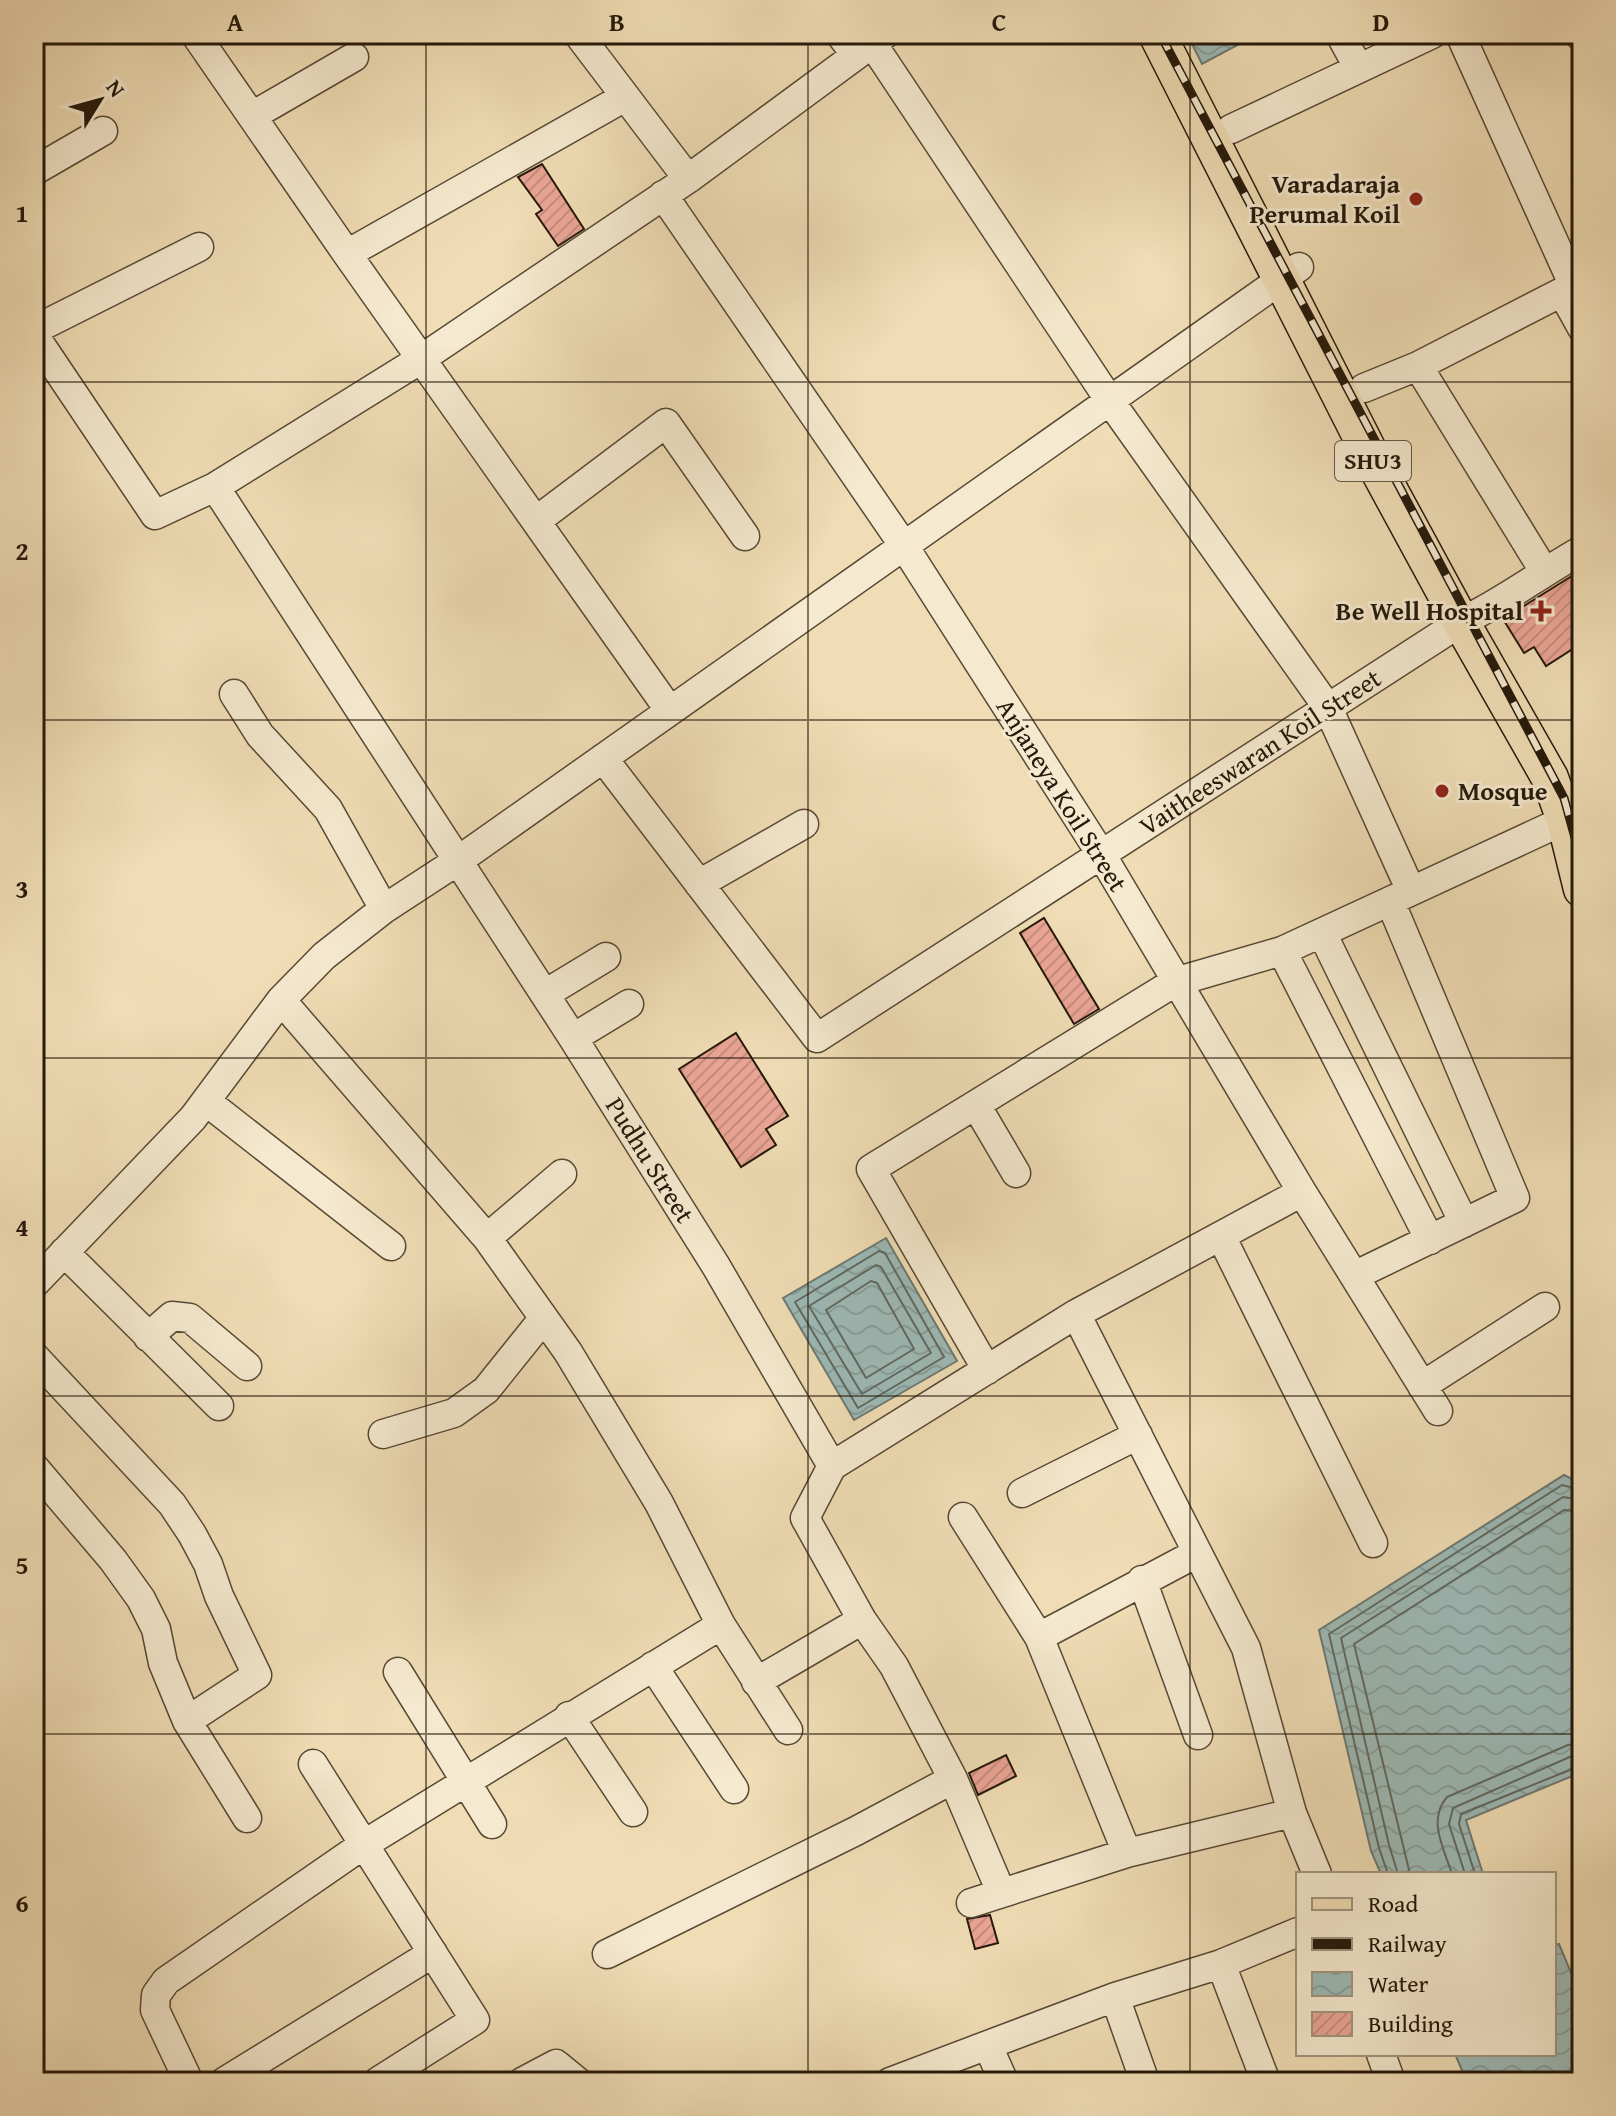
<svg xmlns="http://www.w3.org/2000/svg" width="1616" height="2116" font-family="'Gentium Book Plus',serif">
<defs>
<pattern id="water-waves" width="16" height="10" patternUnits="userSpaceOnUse" patternTransform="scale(2)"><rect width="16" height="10" fill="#9dbab7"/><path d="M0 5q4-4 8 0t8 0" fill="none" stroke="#879f9c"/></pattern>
<pattern id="building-hatch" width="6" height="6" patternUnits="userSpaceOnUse" patternTransform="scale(2)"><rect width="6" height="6" fill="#eaa596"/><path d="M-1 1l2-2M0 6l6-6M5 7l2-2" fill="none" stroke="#c98d80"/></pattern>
</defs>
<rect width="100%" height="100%" fill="#f0ddb5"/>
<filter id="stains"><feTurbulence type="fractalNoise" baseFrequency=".0025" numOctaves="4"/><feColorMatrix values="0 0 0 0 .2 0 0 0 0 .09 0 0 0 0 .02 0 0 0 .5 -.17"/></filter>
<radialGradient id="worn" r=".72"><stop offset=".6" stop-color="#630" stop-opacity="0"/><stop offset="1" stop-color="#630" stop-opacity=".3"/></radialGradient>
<path fill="url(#water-waves)" stroke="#6d7972" stroke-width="2" d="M1187 34H1258L1202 64Z
M886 1238 957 1361 854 1420 783 1298Z
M1564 1475 1582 1484V1772L1466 1820 1483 1874H1381L1371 1851 1319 1630Z
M1559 1944 1582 1999V2082H1467L1455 2054H1554V1945Z"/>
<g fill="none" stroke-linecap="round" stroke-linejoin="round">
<path stroke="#606960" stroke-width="2" d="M879 1251 885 1253 944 1357 858 1408 795 1302Z
M876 1265 881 1267 931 1353 862 1394 809 1306Z
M871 1281 877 1283 914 1349 866 1378 826 1310Z
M1388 1874 1379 1848 1329 1634 1562 1485 1582 1490
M1398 1874 1389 1845 1341 1638 1563 1497 1582 1500
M1410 1874 1354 1644 1564 1510 1582 1512
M1452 1874C1444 1849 1427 1820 1447 1797L1568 1745 1582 1743
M1465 1874 1449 1824 1453 1808 1572 1756 1582 1755
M1475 1874 1459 1824 1461 1814 1582 1765"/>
</g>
<path fill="url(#building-hatch)" stroke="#24180a" stroke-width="2" d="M542 164 584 229 558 246 536 214 542 210 518 177Z
M1575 574 1582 584V643L1546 666 1534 647 1524 653 1503 619Z
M1044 918 1099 1009 1074 1024 1020 933Z
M736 1033 788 1116 766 1129 776 1145 741 1167 679 1069Z
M1006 1755 1016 1776 978 1795 969 1773Z
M990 1915 998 1943 975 1949 967 1919Z"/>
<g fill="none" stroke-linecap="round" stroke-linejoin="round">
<g stroke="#574935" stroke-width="31">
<path id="minor" d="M195 34 347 254 670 711
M578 34 688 179
M840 34 856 55
M1340 34 1358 67
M1460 34 1573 284
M1579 34 1582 38
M872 43 1110 401 1328 708 1411 891
M252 116 354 57
M1231 129 1432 34
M34 171 103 131
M663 195 904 546 1101 854 1302 1192 1438 1411
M347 254 625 97
M1562 292 1582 328
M34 330 199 247
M34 335 155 515 215 487 421 359 688 179 885 34
M1418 366 1544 571
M1364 388 1418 366 1562 292 1582 279
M215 487 573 1038 716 1266 832 1466
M536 521 666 423 745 536
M234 694 260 735 328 809 384 909
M603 758 817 1038 1461 622C1503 602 1541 573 1582 550
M699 884 804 824
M1322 933 1464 1223
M1282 951 1430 1240
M545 994 606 957
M281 1000 487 1238 568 1352 659 1503 721 1625 788 1730
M573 1038 629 1004
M207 1102 391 1246
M976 1105 1016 1173
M1221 1236 1373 1543
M487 1238 562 1174
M64 1252 219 1406
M1354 1276 1515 1198 1390 901
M34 1284 193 1118 281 1000 324 956 384 909 459 860 1299 267
M1076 1314 1246 1648 1292 1813 1317 1874
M148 1337 172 1316 190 1318 247 1366
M34 1356 172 1504 192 1534 208 1564 219 1596 257 1675 187 1721
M987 1370 871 1169 1175 982 1282 951 1565 820 1582 808
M1422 1386 1545 1307
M383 1434 454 1413 486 1390 543 1319
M34 1467 113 1560 141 1599 156 1629 163 1663 187 1721 247 1818
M1022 1493 1138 1435
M963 1517 1039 1637 1127 1853
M1142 1580 1198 1735
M1039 1637 1197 1553
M653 1666 734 1789
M398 1672 492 1824
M756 1682 862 1620
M569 1716 633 1812
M313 1764 475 2020 377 2082
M1004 1892 998 1885 953 1779 894 1666 862 1620 805 1518 832 1466 1076 1314 1302 1192
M971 1903 1127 1853 1292 1813
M607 1954 856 1831 953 1779
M1221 1964 1266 2082
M1115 1997 1145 2082
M988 2046 1004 2082
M1381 2054 1391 2082
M189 2082 155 2010 156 1995 166 1981 363 1845 721 1625
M224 2082 433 1953
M522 2082 556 2064 578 2082
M890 2082 1115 1997 1221 1964 1298 1932"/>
</g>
<g stroke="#24180a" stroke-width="39">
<path id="major" d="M1157 34 1373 460 1461 622 1550 778 1565 820 1582 889"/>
</g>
<use href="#minor" stroke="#f5e9cf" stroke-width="28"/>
<use href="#major" stroke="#f0ddb5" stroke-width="36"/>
<g stroke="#24180a" stroke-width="9">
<path id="rail" d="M1160 34 1564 798 1582 863"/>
</g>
<use href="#rail" stroke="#f5e9cf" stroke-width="6" stroke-dasharray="18" stroke-linecap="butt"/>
</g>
<path fill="none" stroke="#24180a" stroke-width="2" stroke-opacity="0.55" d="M426 34V2082M808 34V2082M1190 34V2082M34 382H1582M34 720H1582M34 1058H1582M34 1396H1582M34 1734H1582"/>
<g fill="#8f2418" stroke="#f5e9cf" stroke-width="3">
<circle cx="1416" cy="199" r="8"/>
<path d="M1537 599h8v8h8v8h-8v8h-8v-8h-8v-8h8z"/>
<circle cx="1442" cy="791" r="8"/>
</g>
<g text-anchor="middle" stroke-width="6" stroke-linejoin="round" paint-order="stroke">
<rect fill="#f5e9cf" stroke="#635745" stroke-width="2" x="1335" y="441" width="76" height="40" rx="6"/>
<g font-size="24" font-weight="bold" fill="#24180a">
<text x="1373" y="469">SHU3</text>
</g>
<g font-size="26" font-weight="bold" fill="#24180a" stroke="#f5e9cf" text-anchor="end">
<text x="1400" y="193">Varadaraja<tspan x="1400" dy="30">Perumal Koil</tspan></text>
<text x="1523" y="620">Be Well Hospital</text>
<text x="1458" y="800" text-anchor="start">Mosque</text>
</g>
<g font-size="26" fill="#24180a" stroke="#f5e9cf">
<text transform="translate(1260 752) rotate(-33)" y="9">Vaitheeswaran Koil Street</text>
<text transform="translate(1062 795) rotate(58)" y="9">Anjaneya Koil Street</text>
<text transform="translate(650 1160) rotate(58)" y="9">Pudhu Street</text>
</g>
</g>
<rect width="1616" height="2116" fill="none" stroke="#f0ddb5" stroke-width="88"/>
<rect x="1296" y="1872" width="260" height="184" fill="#f5e9cf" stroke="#a19580" stroke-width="2"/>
<rect x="1312" y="1898" width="40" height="12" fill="#f0ddb5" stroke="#a19580" stroke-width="2"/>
<text x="1368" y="1912" font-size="24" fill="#24180a">Road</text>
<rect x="1312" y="1938" width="40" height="12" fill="#24180a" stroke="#a19580" stroke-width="2"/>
<text x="1368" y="1952" font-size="24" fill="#24180a">Railway</text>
<rect x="1312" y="1972" width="40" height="24" fill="url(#water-waves)" stroke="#a19580" stroke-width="2"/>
<text x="1368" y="1992" font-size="24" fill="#24180a">Water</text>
<rect x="1312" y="2012" width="40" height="24" fill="url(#building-hatch)" stroke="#a19580" stroke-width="2"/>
<text x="1368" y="2032" font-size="24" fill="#24180a">Building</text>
<g transform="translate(100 100) rotate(53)" stroke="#f5e9cf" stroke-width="6" paint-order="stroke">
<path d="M0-6L14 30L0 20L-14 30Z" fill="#24180a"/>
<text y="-12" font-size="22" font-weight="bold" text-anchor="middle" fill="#24180a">N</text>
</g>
<rect x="44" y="44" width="1528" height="2028" fill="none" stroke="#24180a" stroke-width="3"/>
<g font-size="26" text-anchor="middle" font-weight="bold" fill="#24180a">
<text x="235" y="31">A</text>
<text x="617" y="31">B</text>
<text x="999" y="31">C</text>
<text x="1381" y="31">D</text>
<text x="22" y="222">1</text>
<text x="22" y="560">2</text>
<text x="22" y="898">3</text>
<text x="22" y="1236">4</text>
<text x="22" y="1574">5</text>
<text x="22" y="1912">6</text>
</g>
<rect width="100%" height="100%" filter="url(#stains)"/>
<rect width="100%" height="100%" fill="url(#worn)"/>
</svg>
